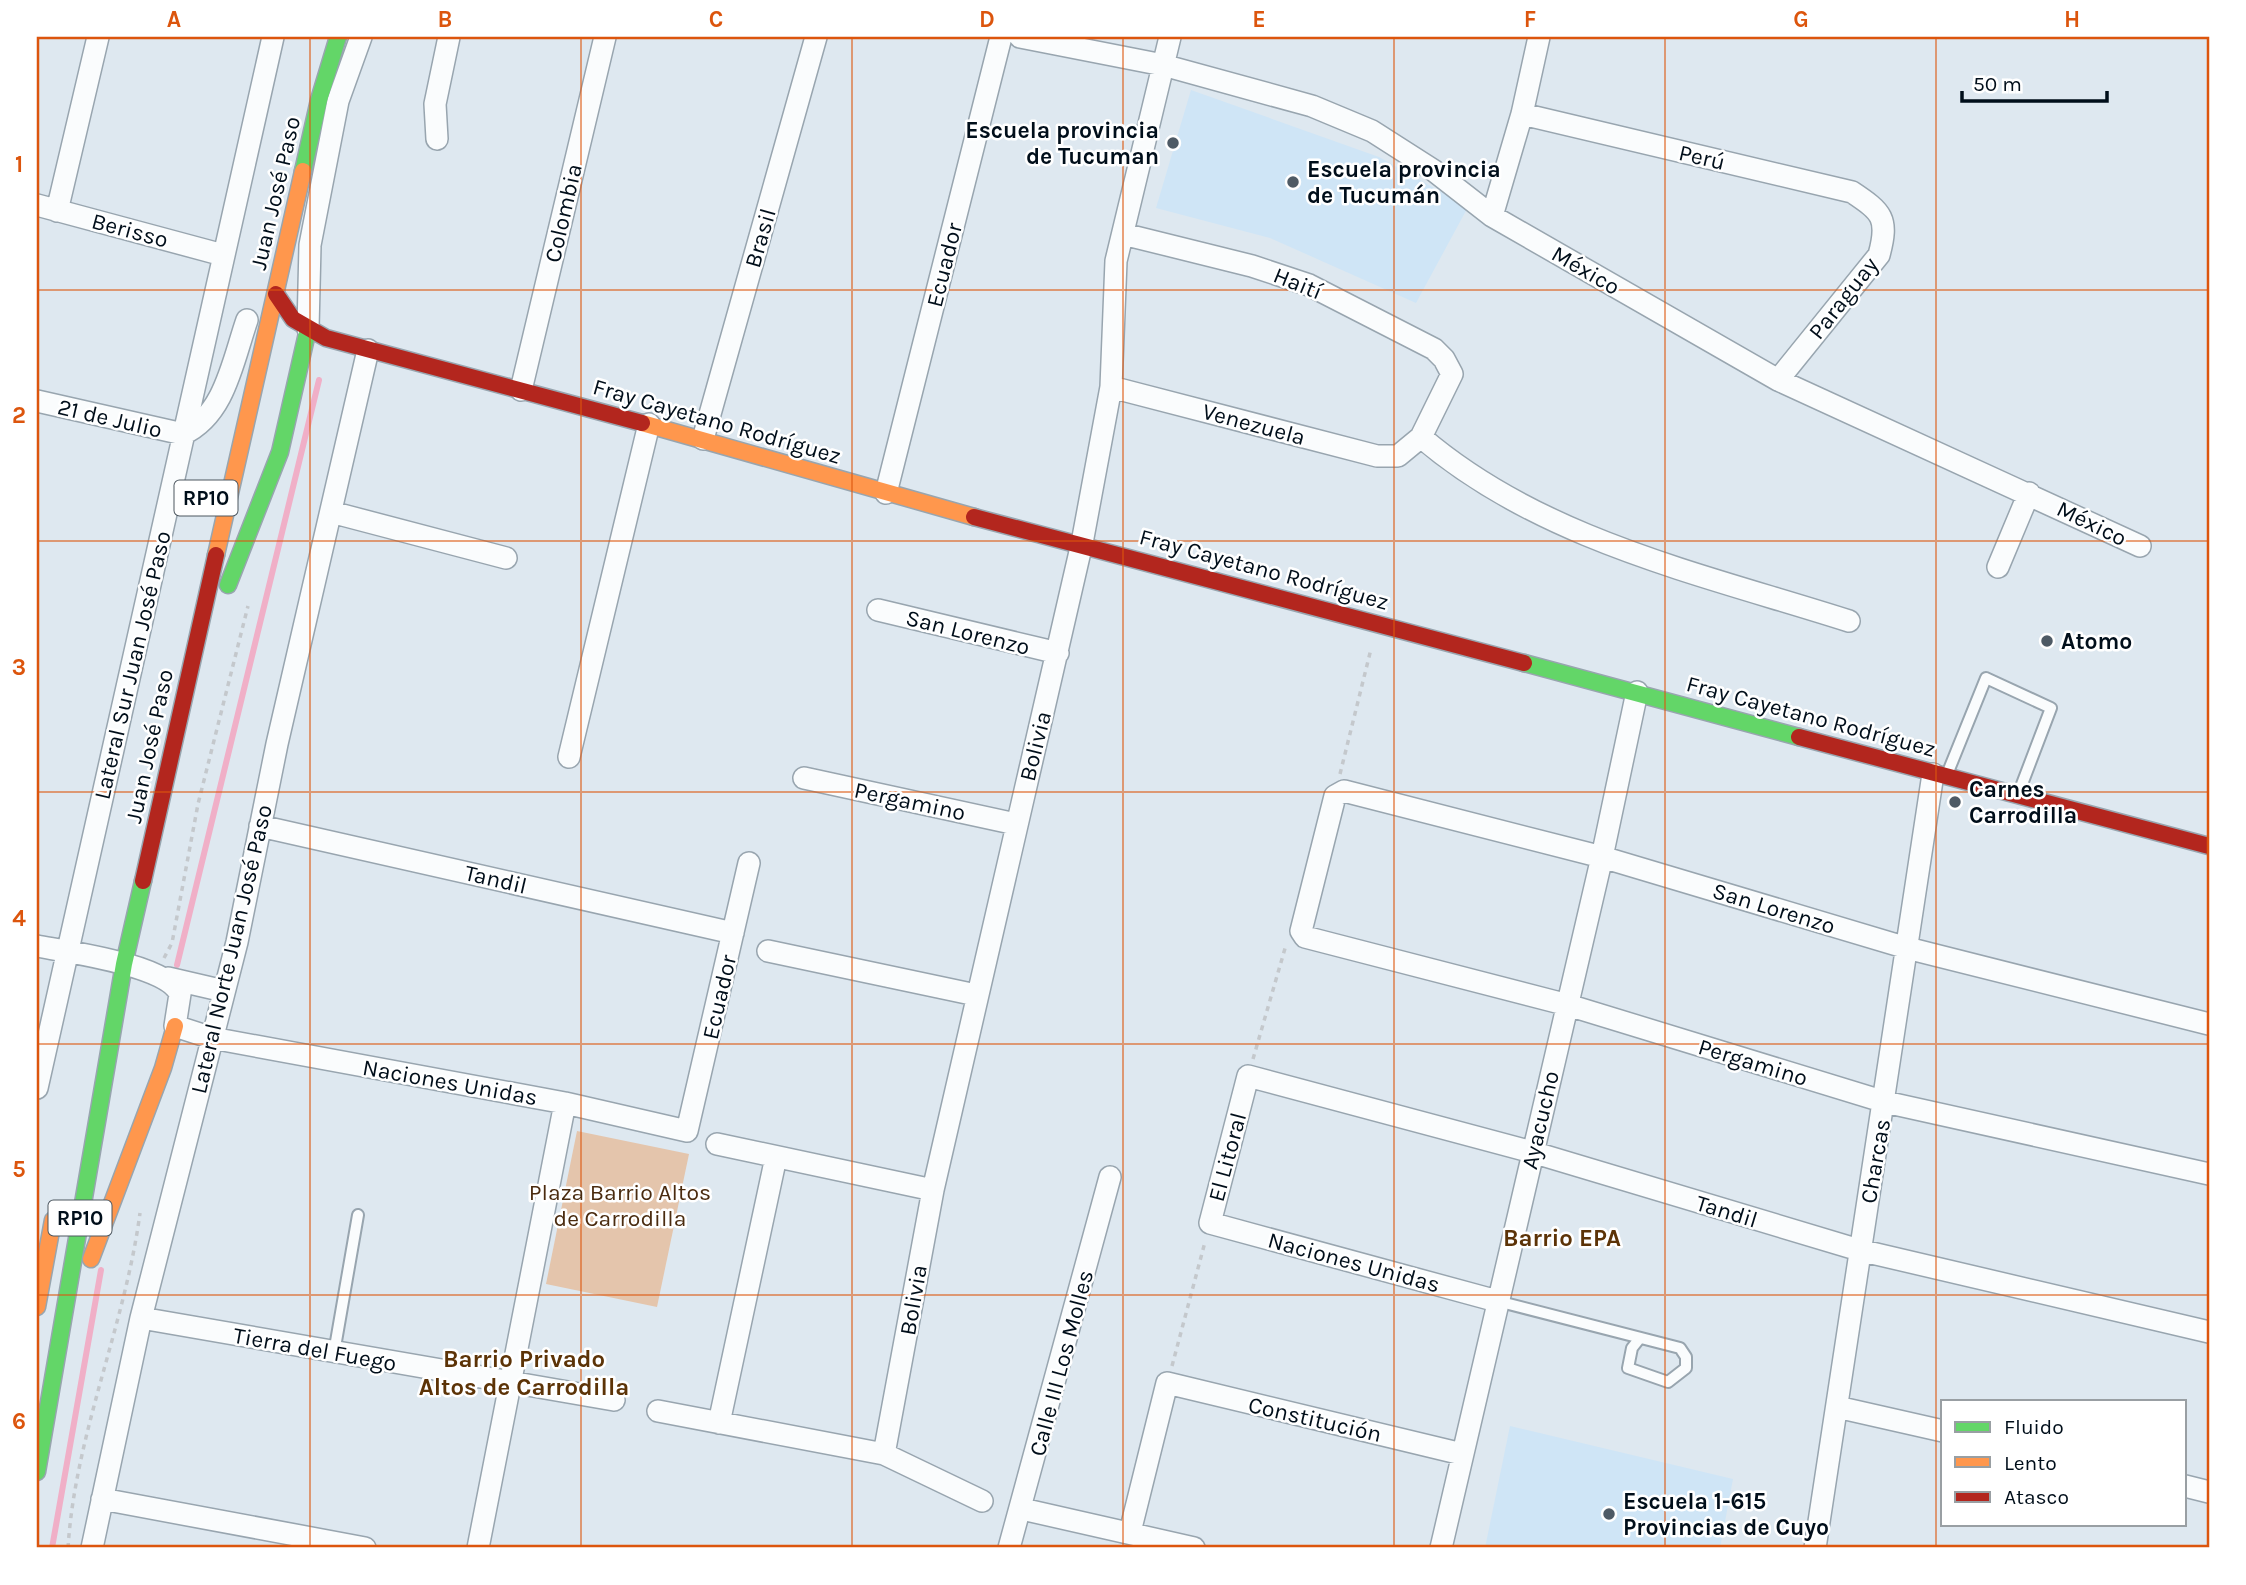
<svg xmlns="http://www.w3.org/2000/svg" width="2246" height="1585" font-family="Karla,sans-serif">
<rect width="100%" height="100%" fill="#dee8f0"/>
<path fill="#cfe5f6" d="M1191 90 1379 157 1468 207 1416 303 1270 238 1156 208Z
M1510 1426 1733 1479 1720 1548H1485Z"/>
<path fill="#e4c5ac" d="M577 1131 689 1154 657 1307 546 1284Z"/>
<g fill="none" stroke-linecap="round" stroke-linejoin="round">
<path stroke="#f0afc7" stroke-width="6" d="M177 965 319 380
M52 1548 101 1270"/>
<g stroke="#98a5af" stroke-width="14">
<path id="lane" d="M1948 772 1986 678 2051 708 2019 792
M1497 1301 1680 1348 1686 1357V1368L1668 1382 1628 1368 1632 1348 1640 1338
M334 1353 358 1215"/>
</g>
<g stroke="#98a5af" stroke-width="24">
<path id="street" d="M1020 37 1163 65 1312 106 1372 131 1433 170 1492 216 1778 380 2140 546
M1522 114 1852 192C1882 212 1889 218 1879 255L1778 380
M437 139 435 104 449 37
M37 205 223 255
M57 211 98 37
M1492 216 1522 114 1539 37
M308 329 310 245 338 101 361 37
M1111 387 1377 456H1398L1421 437 1452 374 1444 359 1434 349 1309 285 1252 266 1123 234
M521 390 605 37
M37 401 183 434
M183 434C225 415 233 360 247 320
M1421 437C1541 540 1702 574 1849 621
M703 439 816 37
M886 493 1001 37
M331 512 506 558
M1998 567 2029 493
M878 610 1058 653
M569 757 649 424
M804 778 1016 824
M260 826 733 933
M37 946C69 952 167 965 180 994L175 1026 212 1038 565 1103 687 1131 749 863
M768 951 976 995
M168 978 224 991
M2209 1024 1907 948 1602 857 1344 791 1335 796 1301 931 1305 937 1568 1005 1885 1102 2209 1174
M37 1088 273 37
M717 1144 933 1190
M1497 1301 1210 1223 1248 1076 1532 1152 1859 1250 2209 1332
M141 1318 614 1400
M1837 1407 1943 1431
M658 1411 884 1454 982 1501
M719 1423 776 1157
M884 1454 933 1190 1082 543 1111 387 1116 261 1170 37
M2185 1486 2209 1492
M102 1499 365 1548
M1022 1509 1194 1548
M1130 1532 1167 1383 1462 1454
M92 1548 141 1318 237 942 277 744 368 350
M478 1548 565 1103
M1009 1548 1110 1177
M1441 1548 1602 857 1637 692
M1815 1548 1933 774"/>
</g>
<g stroke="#98a5af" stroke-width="19">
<path id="fast" d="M303 171 319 100 338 37
M228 585 280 452 308 329
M1524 663 1799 737
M37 1472 124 964 143 881"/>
</g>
<g stroke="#98a5af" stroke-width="19">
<path id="slow" d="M642 423 974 517
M216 555 303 171
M91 1259 163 1068 175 1026
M37 1307 53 1220"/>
</g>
<g stroke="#98a5af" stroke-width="19">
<path id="jam" d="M276 294 293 319 326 338 642 423
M974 517 1524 663
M1799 737 2209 846
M143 881 216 555"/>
</g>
<path stroke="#c4c8cc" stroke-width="3.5" stroke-dasharray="5 5" stroke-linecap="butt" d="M1340 774 1371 649
M164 958 172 943 198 804 248 606
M1253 1059 1286 945
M1172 1366 1205 1242
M68 1548C75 1434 125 1326 140 1213"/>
<use href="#lane" stroke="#fafcfd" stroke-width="10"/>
<use href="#street" stroke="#fafcfd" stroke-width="21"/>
<use href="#fast" stroke="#63d668" stroke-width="16"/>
<use href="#slow" stroke="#ff974d" stroke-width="16"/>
<use href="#jam" stroke="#b3261e" stroke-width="16"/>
</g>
<path fill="none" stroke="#dc550d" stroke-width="2" stroke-opacity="0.55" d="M310 37V1548M581 37V1548M852 37V1548M1123 37V1548M1394 37V1548M1665 37V1548M1936 37V1548M37 290H2209M37 541H2209M37 792H2209M37 1044H2209M37 1295H2209"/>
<g fill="#4e5a65" stroke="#fff" stroke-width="2.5">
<circle cx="1173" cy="143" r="7"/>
<circle cx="1293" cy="182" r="7"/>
<circle cx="2047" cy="641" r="7"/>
<circle cx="1955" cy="802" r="7"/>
<circle cx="1609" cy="1514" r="7"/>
</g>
<g text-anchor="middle" stroke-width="5" stroke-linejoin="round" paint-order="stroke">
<g fill="#fff" stroke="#4c565f" stroke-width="2">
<rect x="174.5" y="480.5" width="63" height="35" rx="5"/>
<rect x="48.5" y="1200.5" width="63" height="35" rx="5"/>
</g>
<g font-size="21" font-weight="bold" fill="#000e1a">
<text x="206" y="505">RP10</text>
<text x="80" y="1225">RP10</text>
</g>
<g font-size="23" font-weight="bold" fill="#000e1a" stroke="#fff" text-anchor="start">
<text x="1159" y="138" text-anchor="end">Escuela provincia<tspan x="1159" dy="26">de Tucuman</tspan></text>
<text x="1307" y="177">Escuela provincia<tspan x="1307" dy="26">de Tucumán</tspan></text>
<text x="2061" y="649">Atomo</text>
<text x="1969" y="797">Carnes<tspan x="1969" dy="26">Carrodilla</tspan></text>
<text x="1623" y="1509">Escuela 1-615<tspan x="1623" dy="26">Provincias de Cuyo</tspan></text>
</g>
<g font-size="23" fill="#000e1a" stroke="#fff">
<text transform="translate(1702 157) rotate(13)" y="8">Perú</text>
<text transform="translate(275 193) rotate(-77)" y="8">Juan José Paso</text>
<text transform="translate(563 213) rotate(-77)" y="8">Colombia</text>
<text transform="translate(130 230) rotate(15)" y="8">Berisso</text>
<text transform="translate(760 238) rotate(-74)" y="8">Brasil</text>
<text transform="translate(944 265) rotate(-76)" y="8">Ecuador</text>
<text transform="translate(1586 270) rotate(30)" y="8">México</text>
<text transform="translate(1298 283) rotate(22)" y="8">Haití</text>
<text transform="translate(1843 298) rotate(-52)" y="8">Paraguay</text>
<text transform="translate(110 418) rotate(13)" y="8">21 de Julio</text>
<text transform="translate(717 421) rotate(16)" y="8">Fray Cayetano Rodríguez</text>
<text transform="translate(1254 424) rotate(15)" y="8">Venezuela</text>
<text transform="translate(2092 523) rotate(26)" y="8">México</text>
<text transform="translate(1264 569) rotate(15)" y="8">Fray Cayetano Rodríguez</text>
<text transform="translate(968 632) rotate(14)" y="8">San Lorenzo</text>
<text transform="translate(132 665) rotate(-77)" y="8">Lateral Sur Juan José Paso</text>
<text transform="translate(1811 716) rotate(15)" y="8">Fray Cayetano Rodríguez</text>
<text transform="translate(149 746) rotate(-78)" y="8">Juan José Paso</text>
<text transform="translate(1035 746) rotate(-76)" y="8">Bolivia</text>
<text transform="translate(910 801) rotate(12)" y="8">Pergamino</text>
<text transform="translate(496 879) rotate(13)" y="8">Tandil</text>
<text transform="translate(1774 908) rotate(17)" y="8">San Lorenzo</text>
<text transform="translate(231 949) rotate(-77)" y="8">Lateral Norte Juan José Paso</text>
<text transform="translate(719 997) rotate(-77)" y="8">Ecuador</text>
<text transform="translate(1753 1062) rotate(17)" y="8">Pergamino</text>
<text transform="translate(450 1082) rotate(10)" y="8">Naciones Unidas</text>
<text transform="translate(1540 1120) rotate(-77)" y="8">Ayacucho</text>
<text transform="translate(1227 1157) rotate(-75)" y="8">El Litoral</text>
<text transform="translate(1875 1161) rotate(-80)" y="8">Charcas</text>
<text transform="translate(1727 1211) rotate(17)" y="8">Tandil</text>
<text transform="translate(1354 1262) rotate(15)" y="8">Naciones Unidas</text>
<text transform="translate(913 1300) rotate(-80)" y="8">Bolivia</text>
<text transform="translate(315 1349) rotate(10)" y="8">Tierra del Fuego</text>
<text transform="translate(1061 1363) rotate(-75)" y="8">Calle III Los Molles</text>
<text transform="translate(1315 1419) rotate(13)" y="8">Constitución</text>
</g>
<g font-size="23" fill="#4a2b0f" stroke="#fff">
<text x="620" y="1200">Plaza Barrio Altos<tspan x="620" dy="26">de Carrodilla</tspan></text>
</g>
<g font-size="24" font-weight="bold" fill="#5c3307" stroke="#fff">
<text x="1562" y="1246">Barrio EPA</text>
<text x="524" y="1367">Barrio Privado<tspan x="524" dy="28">Altos de Carrodilla</tspan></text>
</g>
</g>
<rect width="2246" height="1585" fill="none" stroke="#ffffff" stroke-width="77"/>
<rect x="1941" y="1400" width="245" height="126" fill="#ffffff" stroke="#999fa3" stroke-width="2"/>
<rect x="1955" y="1422" width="35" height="10" fill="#63d668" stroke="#999fa3" stroke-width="2"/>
<text x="2004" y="1434" font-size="21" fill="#000e1a">Fluido</text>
<rect x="1955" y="1457" width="35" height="10" fill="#ff974d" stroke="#999fa3" stroke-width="2"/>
<text x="2004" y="1470" font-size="21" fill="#000e1a">Lento</text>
<rect x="1955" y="1492" width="35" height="10" fill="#b3261e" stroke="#999fa3" stroke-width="2"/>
<text x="2004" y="1504" font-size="21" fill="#000e1a">Atasco</text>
<path d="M1962 91v10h145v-10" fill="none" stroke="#000e1a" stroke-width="3.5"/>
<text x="1973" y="91" font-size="21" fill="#000e1a" stroke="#ffffff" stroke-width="5" paint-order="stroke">50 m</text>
<rect x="38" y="38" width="2170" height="1508" fill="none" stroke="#dc550d" stroke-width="2.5"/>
<g font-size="23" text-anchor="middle" font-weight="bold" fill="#dc550d">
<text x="174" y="27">A</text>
<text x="445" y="27">B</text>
<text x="716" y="27">C</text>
<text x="987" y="27">D</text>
<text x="1259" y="27">E</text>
<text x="1530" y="27">F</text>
<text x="1801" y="27">G</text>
<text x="2072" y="27">H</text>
<text x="19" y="172">1</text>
<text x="19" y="423">2</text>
<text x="19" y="675">3</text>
<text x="19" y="926">4</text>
<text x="19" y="1177">5</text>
<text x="19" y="1429">6</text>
</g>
</svg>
